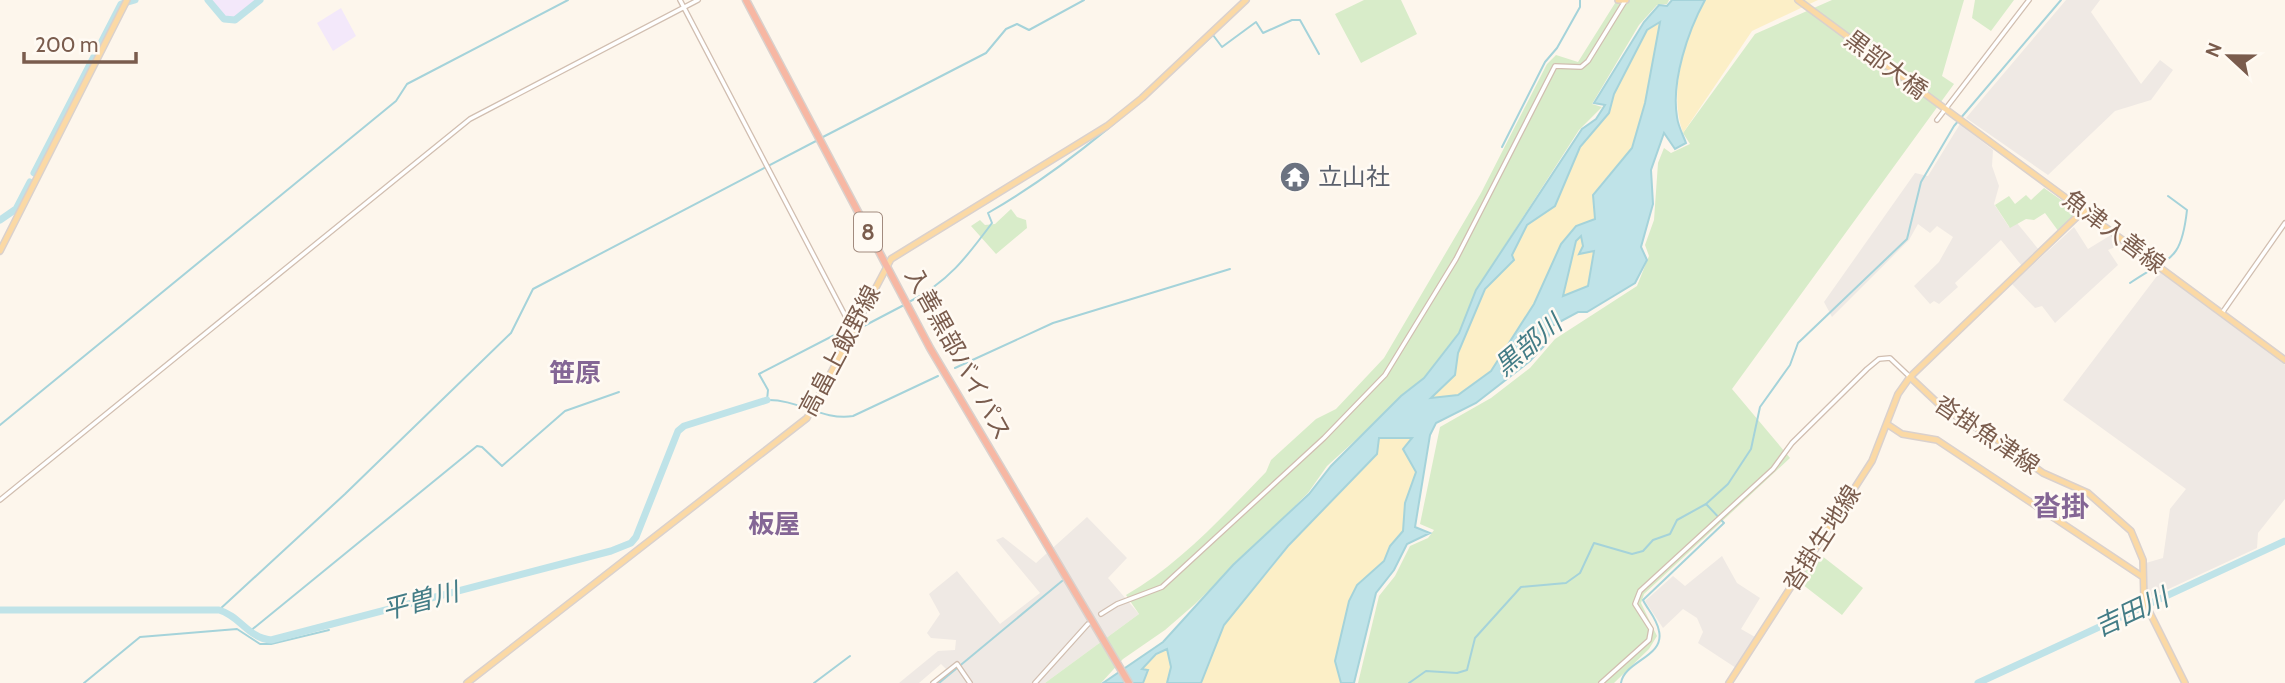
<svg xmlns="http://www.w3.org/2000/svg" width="2285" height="683" font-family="Cabin,'Noto Sans JP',sans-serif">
<rect width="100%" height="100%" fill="#fdf6ec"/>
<path fill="#efe9e4" d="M2066 0H2100L2091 12 2141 84 2160 60 2173 70 2151 100 2115 111 2048 175 1966 118Z
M1960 124 1993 150 1992 166 1999 186 1994 204 2009 227 2017 223 2039 250 2022 266 2001 240 1955 283 1958 287 1939 304 1934 301 1930 304 1914 286 1939 262 1953 237 1937 226 1930 233 1918 224 1909 240 1832 317 1824 302 1915 173 1928 176Z
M2074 227 2088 249 2111 235 2122 244 2108 250 2118 265 2055 323 2042 306 2035 308 2012 284Z
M2160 272 2285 365V499L2258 533 2257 548 2147 599 2146 563 2163 558 2170 509 2186 489 2063 400Z
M1087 517 1127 558 1108 578 1139 614 1045 683H937L949 672 941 664 919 683H899L938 651 955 650 956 640 931 638 927 633 940 614 929 594 957 571 1000 624 1040 593 996 540 1003 537 1036 563Z
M1722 556 1737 583 1760 598 1741 629 1755 637 1736 668 1698 643 1703 632 1697 618 1683 609 1663 628 1645 601 1673 576 1685 586Z"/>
<path fill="#f3e8fa" d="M208 0H257L234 19 225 18Z
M341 8 356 36 333 51 317 23Z"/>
<path fill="#d8ecc9" d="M1364 0H1401L1417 34 1361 63 1335 14Z
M1617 0H1669L1667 4 1657 5 1639 25 1592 104 1602 107 1579 130 1476 290 1458 335 1426 376 1327 466 1308 493 1195 604 1165 630 1123 659 1101 683H1045L1139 614 1126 595C1179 565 1223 516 1266 472L1271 460 1316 419 1336 409 1384 358 1481 193 1547 64 1556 55 1578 62Z
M1832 0H1964L1942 76 1954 84 1732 389 1790 458 1644 594 1641 603 1657 636 1649 649 1614 683H1358L1379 596 1395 576 1410 546 1428 538 1434 530 1420 524 1440 427 1491 398 1530 368 1555 339 1637 286 1649 256 1645 245 1654 220 1658 163 1664 148 1671 153 1690 144 1683 133 1755 34Z
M1975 0H2014L1991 31 1972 18Z
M2044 188 2074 209 2075 215 2059 232 2045 213 2034 220 2026 219 2010 228 1995 205 2009 196 2015 204 2026 195 2031 200Z
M1011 209 1017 217 1026 220 1027 228 996 254 971 226 980 220 985 225 995 224Z
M1817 552 1863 588 1842 615 1798 581Z"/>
<path fill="#fcefc7" d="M1705 0H1818L1752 31 1683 133C1668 92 1685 37 1705 0Z
M1660 21 1645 103 1632 148 1600 185 1595 219 1576 226 1561 244 1534 304 1491 371 1458 395 1430 399 1455 375 1458 353 1485 289 1514 260 1512 255 1527 225 1555 206 1580 147 1609 113 1614 94 1647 30Z
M1581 235 1583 247 1594 250 1588 286 1563 297 1576 241Z
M1379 438H1413L1416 472 1405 503 1403 531 1390 546 1384 561 1357 585 1335 661 1341 683H1201L1224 625Z
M1167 649 1171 667 1167 683H1143L1148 670H1141L1156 654Z"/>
<path fill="#bfe3e8" stroke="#a5d3da" stroke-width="2" fill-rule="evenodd" d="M1672 0H1705C1688 31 1671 81 1677 117 1678 126 1683 135 1686 143L1675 149 1664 133 1651 170 1653 204 1641 247 1647 260 1635 283 1587 312H1578L1552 326 1546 344 1530 361 1476 403 1436 423 1430 435 1415 527 1430 533 1407 544 1394 570 1376 593 1354 683H1341L1335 661 1349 601 1357 585 1384 561 1390 546 1403 531 1405 503 1416 472 1403 449 1412 438H1379L1377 454 1288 546 1224 625 1201 683H1167L1171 667 1167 649 1156 654 1142 669 1148 670 1143 683H1103L1163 642 1233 565 1309 494 1331 466 1401 396 1424 378 1459 333 1476 290 1582 129 1596 119 1605 105 1594 103 1644 22 1659 5 1667 6ZM1660 22 1645 103 1632 148 1593 195 1595 219 1576 226 1561 244 1534 304 1491 371 1458 395 1431 398 1455 375 1458 353 1485 289 1514 260 1512 255 1527 225 1555 206 1580 147 1609 113 1614 94 1647 30ZM1581 236 1583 246 1579 254 1594 251 1588 286 1563 296 1576 241Z"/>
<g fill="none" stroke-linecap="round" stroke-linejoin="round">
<path stroke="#a5d3da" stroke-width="2" d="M821 138 986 53 1006 29 1017 24 1029 30 1084 0
M1502 147 1545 62 1557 48 1580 7V0
M2130 283C2169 256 2181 264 2187 210L2168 196
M909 302C948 282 966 258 992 223L988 213C1073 164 1142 101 1213 35L1222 47 1256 22 1263 33 1292 20H1300L1319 54
M904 305 862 327 848 328 759 374 768 390 767 400C797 399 823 421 853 416L938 376
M955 368 1053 323 1230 269
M0 425 396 101 407 84 568 0
M219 610 345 494 511 333 533 289 816 141
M249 632 477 446 482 447 502 466 565 411 619 392
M84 683 140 637 237 629 260 644H271L329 630
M814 683 850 656
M939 683 1062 581
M1409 683 1426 671 1457 673 1467 670 1475 638 1521 587 1566 583 1580 573 1594 543 1632 554 1643 551 1653 540 1670 534 1677 520 1706 504 1728 484 1751 449 1760 407 1790 365 1798 343 1907 239 1921 182 1954 126 2061 0
M1621 683C1624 661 1665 657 1659 631 1657 619 1648 610 1643 600L1724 523 1707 505"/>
<path stroke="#bfe3e8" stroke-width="7" d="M208 0 224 19 235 20 260 0
M34 173 121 4 135 0
M0 220 16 209 30 182
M0 610H219C240 616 248 638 271 640L611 551 631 543 636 537 678 431 684 426 767 400
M1978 683 2285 541"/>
<g stroke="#d1beb0" stroke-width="6">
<path id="minor" d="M680 0 849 323 856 326
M1937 120 2029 0
M2222 313 2285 223
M0 500 470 119 698 0
M1101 614 1117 604 1162 587 1324 438 1385 375 1456 259 1555 66 1581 67 1588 61 1625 1
M933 683 957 664 970 683
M1035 683 1088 624
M1601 683 1649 640 1651 629 1635 604 1640 591 1773 469 1792 443 1867 369 1879 359 1890 358 1910 377"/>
</g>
<g stroke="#dad1cd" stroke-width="8">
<path id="major" d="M1618 0H1626
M1798 0 2285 360
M0 251 127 0
M1910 377 1944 409 1996 439 2043 473 2088 493 2131 531 2143 560 2144 601 2185 683
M1887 424 1902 434 1937 440 2143 577
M467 683 807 418 891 259 1107 126 1142 98 1246 0
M1729 683 1872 461 1898 394 1910 377 2084 210"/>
</g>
<g stroke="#dad1cd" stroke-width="9">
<path id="highway" d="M746 0 930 348 1129 683"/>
</g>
<use href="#minor" stroke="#fff" stroke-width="3.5"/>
<use href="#major" stroke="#fbd9a5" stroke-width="5"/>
<use href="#highway" stroke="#f7b7a3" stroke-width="6"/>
</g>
<defs>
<g id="temple-disc" transform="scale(1.575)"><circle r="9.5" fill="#6b7280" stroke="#fffaf3"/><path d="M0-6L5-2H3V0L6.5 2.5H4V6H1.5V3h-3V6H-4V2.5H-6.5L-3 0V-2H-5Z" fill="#fff"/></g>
</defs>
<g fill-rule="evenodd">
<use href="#temple-disc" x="1295" y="177"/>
</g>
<g text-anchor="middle" stroke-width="5" stroke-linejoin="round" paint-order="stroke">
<rect fill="#fffaf3" stroke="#a28b7f" stroke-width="2" x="854" y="212.5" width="28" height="39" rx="5"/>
<g font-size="23" font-weight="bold" fill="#7a5c4d">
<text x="868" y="240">8</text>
</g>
<g font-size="24" fill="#7a5c4d" stroke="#fffaf3">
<text transform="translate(1886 65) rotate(37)" y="8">黒部大橋</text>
<text transform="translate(2114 232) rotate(37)" y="8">魚津入善線</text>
<text transform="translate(840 351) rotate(-62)" y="8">高畠上飯野線</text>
<text transform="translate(958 354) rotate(61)" y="8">入善黒部バイパス</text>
<text transform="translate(1987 435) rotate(34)" y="8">沓掛魚津線</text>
<text transform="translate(1822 538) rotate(-57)" y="8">沓掛生地線</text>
</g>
<g font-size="24" fill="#5b616d" stroke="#fffaf3" text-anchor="start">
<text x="1318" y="185">立山社</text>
</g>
<g font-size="26" font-style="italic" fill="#437c86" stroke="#fffaf3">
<text transform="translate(1528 345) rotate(-40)" y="9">黒部川</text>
<text transform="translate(420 601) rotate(-15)" y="9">平曽川</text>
<text transform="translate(2131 612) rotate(-25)" y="9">吉田川</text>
</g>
<g font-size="26" font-weight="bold" fill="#846695" stroke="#fffaf3">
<text x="575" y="382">笹原</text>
<text x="774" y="533">板屋</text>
</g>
<g font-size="28" font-weight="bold" fill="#846695" stroke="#fffaf3">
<text x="2061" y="516">沓掛</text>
</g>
</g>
<g transform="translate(2229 56) rotate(292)" stroke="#fffaf3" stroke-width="5" paint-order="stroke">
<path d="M0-5L12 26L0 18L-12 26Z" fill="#7a5c4d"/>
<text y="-10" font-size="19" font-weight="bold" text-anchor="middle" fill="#7a5c4d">N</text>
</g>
<path d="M24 52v10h112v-10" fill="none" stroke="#7a5c4d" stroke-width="3.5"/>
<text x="35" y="52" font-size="21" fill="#7a5c4d" stroke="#fffaf3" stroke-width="5" paint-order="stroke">200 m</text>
</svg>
